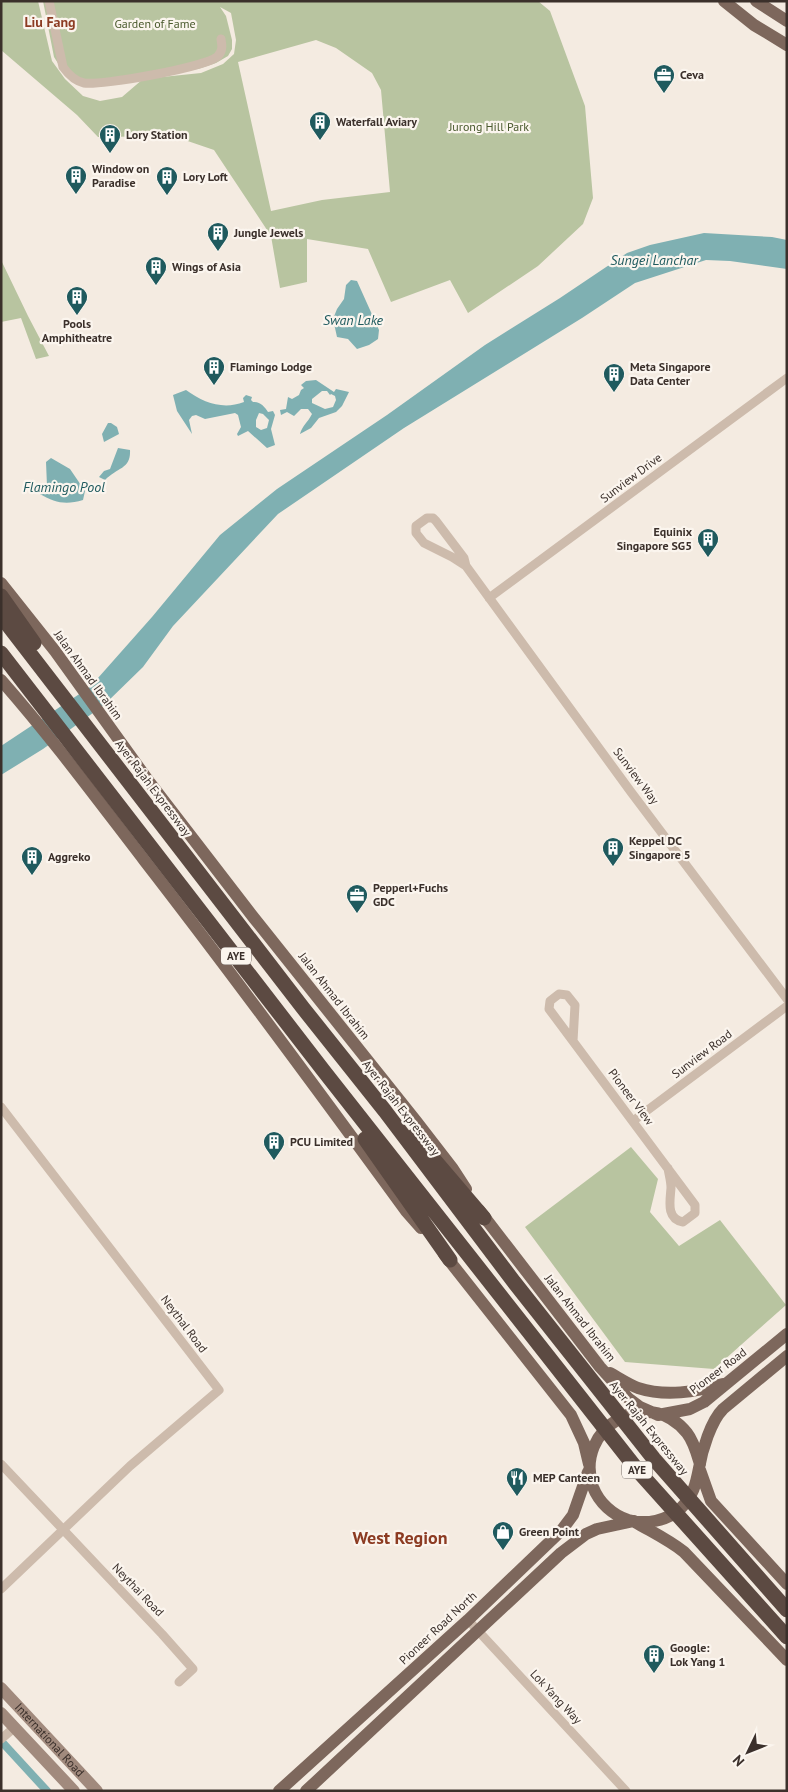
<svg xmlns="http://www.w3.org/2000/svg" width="788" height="1792" font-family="'PT Sans',sans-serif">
<rect width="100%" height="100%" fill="#f4ebe1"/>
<path fill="#b8c4a0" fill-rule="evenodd" d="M1 1H38L52 61 65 79 83 96 100 101 122 97 143 79 201 73 223 64 234 54 236 40 231 13 220 7 226 16 232 40V49L228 56 216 63 198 69 140 76 105 86 66 76 54 57 43 1H538L550 11 585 106 593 198 583 224 538 266 468 313 450 280 391 302 368 249 307 239V282L280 288 271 236 214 150 173 136 98 137 77 115 1 50ZM316 40 336 48 372 73 381 90 390 192 322 200 271 211 238 62Z
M1 260 28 316 49 356 36 359 21 318 1 322Z
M631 1147 658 1179 650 1212 679 1246 720 1220 786 1305 714 1369 625 1362 525 1227Z"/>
<path fill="#7fb0b2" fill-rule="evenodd" d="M704 233 772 237 787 240V269L730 261 706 260 635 283 582 318 404 428 278 514 173 626 143 667 104 705 43 749 1 775V746L90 687 152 617 220 535 277 489 387 415 485 345 560 298 627 253 650 245Z
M351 280 357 281 379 330 378 339 369 345 357 349 348 339 337 337 333 319 337 309 344 299 346 285Z
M316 380 334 392 336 389 349 392 342 406 336 412 319 418 311 428 300 434C302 426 308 422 312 414L308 409H301L294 416 287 412 281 415 280 410 286 409 288 397 292 399 299 395 301 390 304 388 301 385 306 381ZM322 391H327L330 395 331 394 335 396 336 400 333 407 325 409 312 403V399Z
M186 390C204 403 223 410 244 402L243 398 246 395 252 397 251 400 253 402C260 401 265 407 268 412L273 411 275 415 271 429 275 445 267 448 248 431 238 436 237 434 241 427 238 415 235 413 205 419 196 415 192 416 189 420 192 434 177 411 173 395ZM259 413 263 414 269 420 267 428 261 430 256 427V420Z
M108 423H111L117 427 119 434 104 442 102 434Z
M118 448 130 450C131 469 118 467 105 480L99 477 104 471 110 469Z
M51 458 70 469 85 491 83 500C66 505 55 503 40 494L47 486 46 462Z"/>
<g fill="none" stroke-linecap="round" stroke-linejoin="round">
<path stroke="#7fb0b2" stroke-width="8" d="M1 1741 47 1791"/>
<path stroke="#cdbbac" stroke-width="9" d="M49 1 63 67C68 74 74 81 84 83 100 86 208 67 218 56 223 51 222 45 221 39
M466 566 452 557 424 543 416 533V526L427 518H433L436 521 464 558 466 566 631 792 787 999
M489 598 787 378
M573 1041 575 1005 567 995 559 994 550 1001 549 1009 695 1205V1213L683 1222C666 1219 670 1201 671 1188 671 1181 669 1175 668 1168
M1 1107 219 1390 130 1466 1 1589
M633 1121 787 1006
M1 1464 162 1634 193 1669 179 1682
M468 1620 626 1791
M1 1739 15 1727"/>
<g stroke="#a18a7d" stroke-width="12">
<path id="s1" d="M1 1688 97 1791"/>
<path d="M1 1713 74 1791"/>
</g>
<path stroke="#7d675c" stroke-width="12" d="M724 1 754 25 787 45
M756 1 787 21
M1 583 55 651 150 783 254 918 416 1121 453 1169 466 1189
M1 680C52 738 97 799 144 860 234 976 320 1093 406 1211L421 1228
M479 1210 600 1367 628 1398 640 1407 656 1414
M444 1254 571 1415 584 1443 589 1464
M610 1373C619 1378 628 1384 638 1388 666 1397 695 1392 723 1384
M658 1415 690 1409 704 1402 787 1334
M700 1464C697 1454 694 1442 687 1433 648 1384 573 1428 593 1487 599 1503 613 1515 628 1520 646 1525 667 1521 681 1508 693 1496 696 1484 699 1468 702 1450 711 1421 723 1409L787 1356
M700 1470 711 1501 787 1584
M635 1522C652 1532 669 1540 684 1552L787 1660
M279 1791 468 1620 561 1531 573 1515 588 1472
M306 1791 561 1553 586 1534 597 1529 634 1521"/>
<path stroke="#5c4a42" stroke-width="15" d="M1 596 34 643
M1 616 303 1008 385 1111 514 1282 654 1459 787 1610
M1 653 323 1070 639 1472 787 1637
M414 1136 484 1218
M365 1139 450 1260"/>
</g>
<defs>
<g id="office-pin" transform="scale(1.125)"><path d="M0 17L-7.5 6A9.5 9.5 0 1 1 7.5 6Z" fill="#1f5a5e" stroke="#fbf5ee"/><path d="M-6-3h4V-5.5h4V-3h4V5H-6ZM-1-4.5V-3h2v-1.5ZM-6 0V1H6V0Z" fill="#fff"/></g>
<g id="building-pin" transform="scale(1.125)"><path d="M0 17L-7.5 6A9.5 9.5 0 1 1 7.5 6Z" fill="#1f5a5e" stroke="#fbf5ee"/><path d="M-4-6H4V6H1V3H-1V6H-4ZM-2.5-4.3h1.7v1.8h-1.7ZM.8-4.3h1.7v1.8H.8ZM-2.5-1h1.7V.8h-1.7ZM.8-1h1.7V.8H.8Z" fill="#fff"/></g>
<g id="restaurant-pin" transform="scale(1.125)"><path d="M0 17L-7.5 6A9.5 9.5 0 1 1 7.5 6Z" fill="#1f5a5e" stroke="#fbf5ee"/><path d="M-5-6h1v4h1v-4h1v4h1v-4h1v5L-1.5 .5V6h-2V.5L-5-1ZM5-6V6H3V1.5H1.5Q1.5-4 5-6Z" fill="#fff"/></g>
<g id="shop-pin" transform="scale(1.125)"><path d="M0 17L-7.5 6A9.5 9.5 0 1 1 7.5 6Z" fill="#1f5a5e" stroke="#fbf5ee"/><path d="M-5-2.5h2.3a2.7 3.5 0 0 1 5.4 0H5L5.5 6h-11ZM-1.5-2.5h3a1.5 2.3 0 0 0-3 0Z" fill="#fff"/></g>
</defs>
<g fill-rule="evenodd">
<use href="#office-pin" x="664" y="75"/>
<use href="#building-pin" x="320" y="122"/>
<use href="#building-pin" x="110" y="135"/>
<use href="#building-pin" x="76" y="176"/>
<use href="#building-pin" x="167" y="177"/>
<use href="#building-pin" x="218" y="233"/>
<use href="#building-pin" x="156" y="267"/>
<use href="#building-pin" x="77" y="297"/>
<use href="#building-pin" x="214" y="367"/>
<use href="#building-pin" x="614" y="374"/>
<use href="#building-pin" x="708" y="539"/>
<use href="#building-pin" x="613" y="848"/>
<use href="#building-pin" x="32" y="857"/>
<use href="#office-pin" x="357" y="895"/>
<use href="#building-pin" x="274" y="1142"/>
<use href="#restaurant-pin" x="517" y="1478"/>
<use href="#shop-pin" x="503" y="1532"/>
<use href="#building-pin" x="654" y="1655"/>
</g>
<g text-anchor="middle" stroke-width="4.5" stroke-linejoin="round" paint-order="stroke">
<g fill="#fbf5ee" stroke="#756b66" stroke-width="1">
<rect x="221" y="947.5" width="30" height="17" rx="4"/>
<rect x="622" y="1461.5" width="30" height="17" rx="4"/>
</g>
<g font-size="11" font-weight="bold" fill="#3b302b">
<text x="236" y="960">AYE</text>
<text x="637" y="1474">AYE</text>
</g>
<g font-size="12" fill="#4a5a2e" stroke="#fbf5ee">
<text x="155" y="28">Garden of Fame</text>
<text x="489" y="131">Jurong Hill Park</text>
</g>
<g font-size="12" font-weight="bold" fill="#3b302b" stroke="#fbf5ee" text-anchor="start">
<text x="680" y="79">Ceva</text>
<text x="336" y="126">Waterfall Aviary</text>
<text x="126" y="139">Lory Station</text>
<text x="92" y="173">Window on<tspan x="92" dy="14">Paradise</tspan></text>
<text x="183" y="181">Lory Loft</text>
<text x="234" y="237">Jungle Jewels</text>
<text x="172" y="271">Wings of Asia</text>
<text x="77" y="328" text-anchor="middle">Pools<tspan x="77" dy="14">Amphitheatre</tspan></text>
<text x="230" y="371">Flamingo Lodge</text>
<text x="630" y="371">Meta Singapore<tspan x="630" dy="14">Data Center</tspan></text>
<text x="692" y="536" text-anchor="end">Equinix<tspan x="692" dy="14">Singapore SG5</tspan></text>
<text x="629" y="845">Keppel DC<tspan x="629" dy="14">Singapore 5</tspan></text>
<text x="48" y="861">Aggreko</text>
<text x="373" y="892">Pepperl+Fuchs<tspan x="373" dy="14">GDC</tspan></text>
<text x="290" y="1146">PCU Limited</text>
<text x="533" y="1482">MEP Canteen</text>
<text x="519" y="1536">Green Point</text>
<text x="670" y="1652">Google:<tspan x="670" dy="14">Lok Yang 1</tspan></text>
</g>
<g font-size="12" fill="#3b302b" stroke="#fbf5ee">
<text transform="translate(631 478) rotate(-37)" y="4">Sunview Drive</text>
<text transform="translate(88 675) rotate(54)" y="4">Jalan Ahmad Ibrahim</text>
<text transform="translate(636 776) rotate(53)" y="4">Sunview Way</text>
<text transform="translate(153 788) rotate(53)" y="4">Ayer Rajah Expressway</text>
<text transform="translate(334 996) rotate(52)" y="4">Jalan Ahmad Ibrahim</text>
<text transform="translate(702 1054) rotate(-37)" y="4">Sunview Road</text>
<text transform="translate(631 1097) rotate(53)" y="4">Pioneer View</text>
<text transform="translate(401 1108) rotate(52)" y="4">Ayer Rajah Expressway</text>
<text transform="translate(580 1318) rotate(52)" y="4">Jalan Ahmad Ibrahim</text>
<text transform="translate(184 1324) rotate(53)" y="4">Neythal Road</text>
<text transform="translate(718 1371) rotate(-37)" y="4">Pioneer Road</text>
<text transform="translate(649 1428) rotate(51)" y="4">Ayer Rajah Expressway</text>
<text transform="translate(138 1590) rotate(46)" y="4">Neythai Road</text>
<text transform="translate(438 1628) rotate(-43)" y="4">Pioneer Road North</text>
<text transform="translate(556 1697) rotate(47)" y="4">Lok Yang Way</text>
<text dy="4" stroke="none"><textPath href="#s1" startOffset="71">International Road</textPath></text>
</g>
<g font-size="14" font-weight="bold" fill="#8c3b22" stroke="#fbf5ee">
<text x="50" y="27">Liu Fang</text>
</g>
<g font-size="14" font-style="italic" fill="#1f5a5e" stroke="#fbf5ee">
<text x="654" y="265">Sungei Lanchar</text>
<text x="353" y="325">Swan Lake</text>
<text x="64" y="492">Flamingo Pool</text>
</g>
<g font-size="18" font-weight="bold" fill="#8c3b22" stroke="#fbf5ee">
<text x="400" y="1544">West Region</text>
</g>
</g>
<rect width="788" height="1792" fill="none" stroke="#3b302b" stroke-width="5"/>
<g transform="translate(748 1752) rotate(227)" stroke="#fbf5ee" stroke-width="4" paint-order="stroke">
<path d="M0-4L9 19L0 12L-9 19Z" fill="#3b302b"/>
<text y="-8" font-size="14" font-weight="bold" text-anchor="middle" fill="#3b302b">N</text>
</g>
</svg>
